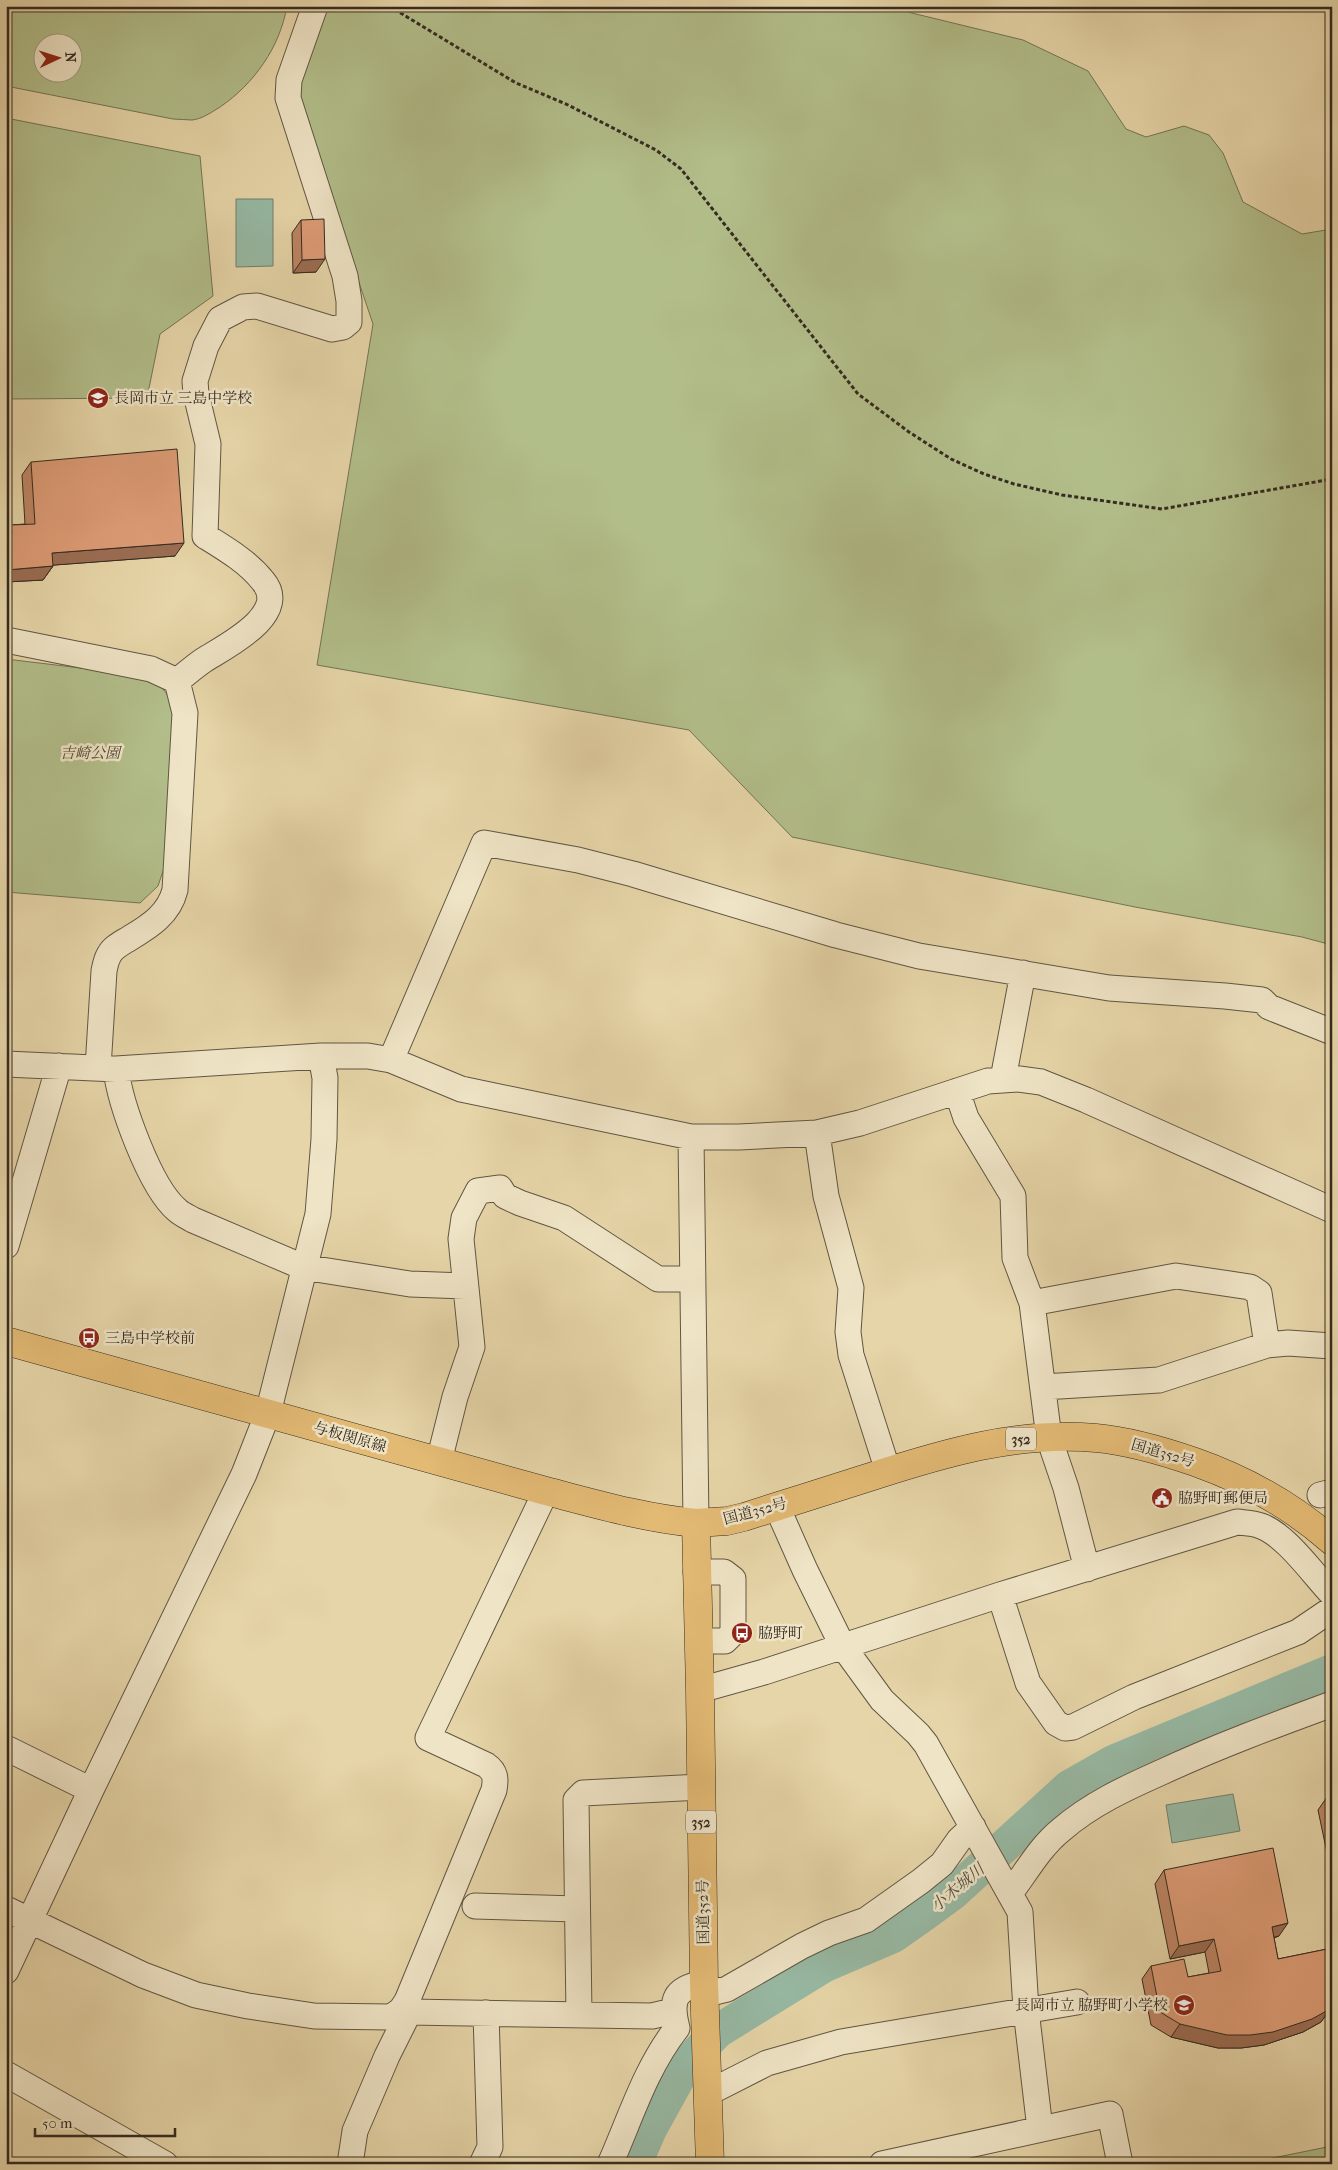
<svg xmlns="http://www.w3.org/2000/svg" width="1338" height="2170" font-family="'IM FELL French Canon','Noto Serif JP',serif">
<rect width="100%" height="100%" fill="#e6d5a8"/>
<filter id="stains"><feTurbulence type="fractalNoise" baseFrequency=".004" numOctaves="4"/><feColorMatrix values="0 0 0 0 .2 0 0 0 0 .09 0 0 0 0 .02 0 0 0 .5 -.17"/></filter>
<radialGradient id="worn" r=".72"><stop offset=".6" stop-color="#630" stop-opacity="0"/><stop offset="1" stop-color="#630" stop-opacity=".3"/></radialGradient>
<path fill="#b2be8a" stroke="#737456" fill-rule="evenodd" d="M6 6H287C280 47 254 84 220 107 212 112 202 119 192 120 186 120 179 119 173 119L6 86ZM72 42V72H42V42Z
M327 6H883L1023 40 1088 71 1126 129 1146 137 1184 126 1209 135 1223 153 1243 202 1302 234 1332 229V945L1302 937 1135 907 792 837 689 730 317 665 373 324 295 93Z
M6 118 200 156 213 296 160 334 147 398 6 399Z
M6 659 147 676C164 686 171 697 175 716L168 856 158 886 140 903 6 892Z
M1332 2146V2164H1243Z"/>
<path fill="#97b9a4" stroke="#6f8070" d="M236 199H273V266L236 267Z
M1233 1794 1240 1831 1172 1843 1166 1805Z"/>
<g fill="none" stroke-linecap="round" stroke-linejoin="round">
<path stroke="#97b9a4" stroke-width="34" d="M635 2164 650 2129 686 2064 718 2031 825 1965 893 1936 923 1915 953 1893 1069 1787 1113 1762 1332 1671"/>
<g stroke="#605643" stroke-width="27">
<path id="minor" d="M6 640 151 669 177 681 185 713 175 890C169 914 150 926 130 938 122 943 113 947 109 955 106 960 105 966 104 971L98 1068
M177 681C186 674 195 666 204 660 226 646 291 614 263 581 248 562 226 549 205 536L208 444 196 394 195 381 206 346 220 319 243 307 257 306 332 329 343 327 349 322V301L345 276 288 98 289 80 315 6
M391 1060 484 843 578 860 633 874 836 935 919 956 1109 988 1225 996 1262 1000 1269 1007 1332 1032
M6 1064 116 1069 321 1056H368L391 1060 461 1089 691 1137H739L817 1133 860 1123 988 1081 1019 1079 1041 1082 1086 1100 1332 1210
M116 1069C120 1104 150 1187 177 1210 181 1214 188 1217 193 1220L303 1267 410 1284 465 1286
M1003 1079 1023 973
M957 1091 966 1118 1013 1196 1015 1258 1032 1303
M817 1133 826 1196 851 1288 848 1332 851 1355 888 1471
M691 1137 696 1523
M6 1246 59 1066
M1043 1387 1159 1380 1267 1345
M439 1461 455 1397 472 1347 461 1239 464 1218 478 1191 500 1188 505 1196 520 1203 564 1218 658 1279H692
M1320 1495 1332 1492
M777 1507 805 1570 842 1645 882 1700 918 1734 926 1744 1020 1912 1026 2010 1040 2129
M1087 1569 1066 1488 1049 1438 1032 1303 1176 1276 1250 1287 1259 1293 1267 1345 1288 1343 1332 1346
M696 1572H724L733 1579V1633L725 1641H699
M1000 1595 1028 1683 1056 1723 1065 1728 1073 1727 1134 1697 1298 1632 1332 1609
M700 1690 764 1672 1000 1595 1237 1522C1245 1523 1254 1523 1261 1526 1286 1535 1313 1574 1332 1594
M6 1748 91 1790
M1011 1892C1027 1871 1040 1847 1061 1830 1091 1804 1126 1788 1162 1772 1218 1746 1275 1725 1332 1704
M475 1906 577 1909
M6 1909 143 1975 196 1995 248 2006 314 2016 391 2017 401 2010 407 2001 494 1790C496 1779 496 1772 486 1765L428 1738 546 1491
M6 1971 91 1790 244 1474 268 1413 318 1214 324 1139 325 1078 321 1056
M706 1994 727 1989 802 1946 829 1933 866 1920 921 1881 942 1864 959 1840 973 1827
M401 2010 409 2012 652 2016 673 2011
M579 2015 576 1800 583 1793 701 1787
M6 2074 165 2164
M708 2093 767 2063 841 2042 1077 2002
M350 2164 355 2131 387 2056 409 2012
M482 2164 490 2147 486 2013
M610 2164C631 2117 645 2069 677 2028 670 2000 674 1988 704 1983
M882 2164 1110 2114 1120 2164"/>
</g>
<g stroke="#342b21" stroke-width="29">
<path id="major" d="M6 1341 546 1491C596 1504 644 1518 696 1523"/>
</g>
<g stroke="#342b21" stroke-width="29">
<path id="highway" d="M710 2164 704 1983 700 1690 696 1523 727 1521 744 1517C786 1504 828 1490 870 1477 944 1453 1018 1431 1096 1438 1130 1441 1163 1451 1195 1462 1246 1480 1291 1505 1332 1541"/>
</g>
<path stroke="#342b21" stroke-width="3" stroke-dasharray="4 2.5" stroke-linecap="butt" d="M389 6 516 83 566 104 656 150 681 169 858 394 909 432 951 459 984 474 1014 484 1062 495 1162 509 1332 479
M1319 6 1332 11"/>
<use href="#minor" stroke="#efe4c6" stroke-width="25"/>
<use href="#major" stroke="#e3ba74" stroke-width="28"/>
<use href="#highway" stroke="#e3ba74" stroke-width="28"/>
</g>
<path fill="#be8665" stroke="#342b21" d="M301 220 316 272 293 273 292 233Z
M31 462 175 556 53 565V566L43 580 6 582V532L11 525 25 524 22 475Z
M1332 1795V1877L1318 1810 1327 1797Z
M1164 1870 1279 1936 1274 1938 1278 1959 1332 1948V2002H1329L1330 2009 1321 2022 1303 2032 1264 2045 1241 2048H1218L1171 2037 1151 2025 1142 1979 1151 1966 1188 1977 1209 1973 1205 1952 1170 1959 1155 1884Z"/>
<path fill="#9b6d53" stroke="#342b21" d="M325 259 316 272 293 273 302 260Z
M184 543 175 556 42 566 52 553Z
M53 566 43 580 6 582V570Z
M1288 1923 1279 1936 1262 1940 1272 1927Z
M1214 1939 1205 1952 1170 1959 1179 1946Z
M1332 1990V2002L1318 2004 1327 1991Z
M1330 2009 1321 2022 1303 2032 1264 2045 1241 2048H1218L1171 2037 1180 2024Z"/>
<path fill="#dd9c76" stroke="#342b21" d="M324 219 325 259 302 260 301 220Z
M177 449 184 543 52 553 53 566 6 570V534H12L11 525 35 524 31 462Z
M1332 1795V1818L1327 1797Z
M1273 1848 1288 1923 1272 1927 1278 1959 1332 1948V1990L1327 1991 1330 2009 1312 2019 1273 2032 1250 2035H1227L1180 2024 1160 2012 1151 1966 1184 1959 1188 1977 1221 1971 1214 1939 1179 1946 1164 1870Z"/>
<defs>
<g id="school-disc" transform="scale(1.125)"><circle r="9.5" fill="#8f2418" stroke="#efe4c6"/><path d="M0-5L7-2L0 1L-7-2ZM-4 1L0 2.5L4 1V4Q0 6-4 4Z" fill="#fff"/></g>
<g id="bus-disc" transform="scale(1.125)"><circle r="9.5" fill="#8f2418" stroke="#efe4c6"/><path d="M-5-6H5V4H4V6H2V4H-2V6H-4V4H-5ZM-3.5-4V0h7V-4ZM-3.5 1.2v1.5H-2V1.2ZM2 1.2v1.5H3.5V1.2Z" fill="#fff"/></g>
<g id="civic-disc" transform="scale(1.125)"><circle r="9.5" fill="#8f2418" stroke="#efe4c6"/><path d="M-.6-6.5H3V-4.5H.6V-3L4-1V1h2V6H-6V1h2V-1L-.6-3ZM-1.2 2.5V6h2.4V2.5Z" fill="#fff"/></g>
</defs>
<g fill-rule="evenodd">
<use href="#school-disc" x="98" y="398"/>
<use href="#bus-disc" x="89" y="1338"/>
<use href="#civic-disc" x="1162" y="1498"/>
<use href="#bus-disc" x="742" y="1633"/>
<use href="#school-disc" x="1184" y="2005"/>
</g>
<g text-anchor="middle" stroke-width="5" stroke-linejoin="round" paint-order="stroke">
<g fill="#efe4c6" stroke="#6c6252" stroke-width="1">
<rect x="1006" y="1427.5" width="30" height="23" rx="4"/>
<rect x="686" y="1810.5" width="30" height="23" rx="4"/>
</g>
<g font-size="14" font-weight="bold" fill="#342b21">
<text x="1021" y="1444">352</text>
<text x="701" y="1827">352</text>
</g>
<g font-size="15" fill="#342b21" stroke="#efe4c6" text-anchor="start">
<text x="114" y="403">長岡市立 三島中学校</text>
<text x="105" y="1343">三島中学校前</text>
<text x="1178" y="1503">脇野町郵便局</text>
<text x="758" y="1638">脇野町</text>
<text x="1168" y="2010" text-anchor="end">長岡市立 脇野町小学校</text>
</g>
<g font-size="15" font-style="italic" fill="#4d4836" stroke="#efe4c6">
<text x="90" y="758">吉崎公園</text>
</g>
<g font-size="15" fill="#342b21" stroke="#efe4c6">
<text transform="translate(350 1437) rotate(16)" y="5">与板関原線</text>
<text transform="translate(1163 1453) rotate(16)" y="5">国道352号</text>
<text transform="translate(755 1511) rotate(-15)" y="5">国道352号</text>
<text transform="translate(703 1912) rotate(-91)" y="5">国道352号</text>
</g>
<g font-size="16" font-style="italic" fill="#4d4e42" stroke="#efe4c6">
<text transform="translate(957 1887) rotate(-40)" y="6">小木城川</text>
</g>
</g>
<rect width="1338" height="2170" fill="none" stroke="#e6d5a8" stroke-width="25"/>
<rect x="8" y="8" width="1323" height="2155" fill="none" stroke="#342b21" stroke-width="2.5"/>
<rect x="12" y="12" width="1313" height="2145" fill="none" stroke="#342b21"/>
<g transform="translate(58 58) rotate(86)"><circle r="24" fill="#efe4c6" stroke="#a49a84"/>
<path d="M0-4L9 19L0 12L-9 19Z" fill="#8f2418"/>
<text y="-8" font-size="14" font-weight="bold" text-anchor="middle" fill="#342b21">N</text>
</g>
<path d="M35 2128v8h140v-8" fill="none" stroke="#342b21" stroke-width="2.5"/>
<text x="42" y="2128" font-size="15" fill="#342b21" stroke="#efe4c6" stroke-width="4" paint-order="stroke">50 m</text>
<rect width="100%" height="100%" filter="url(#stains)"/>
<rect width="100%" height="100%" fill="url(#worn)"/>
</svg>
